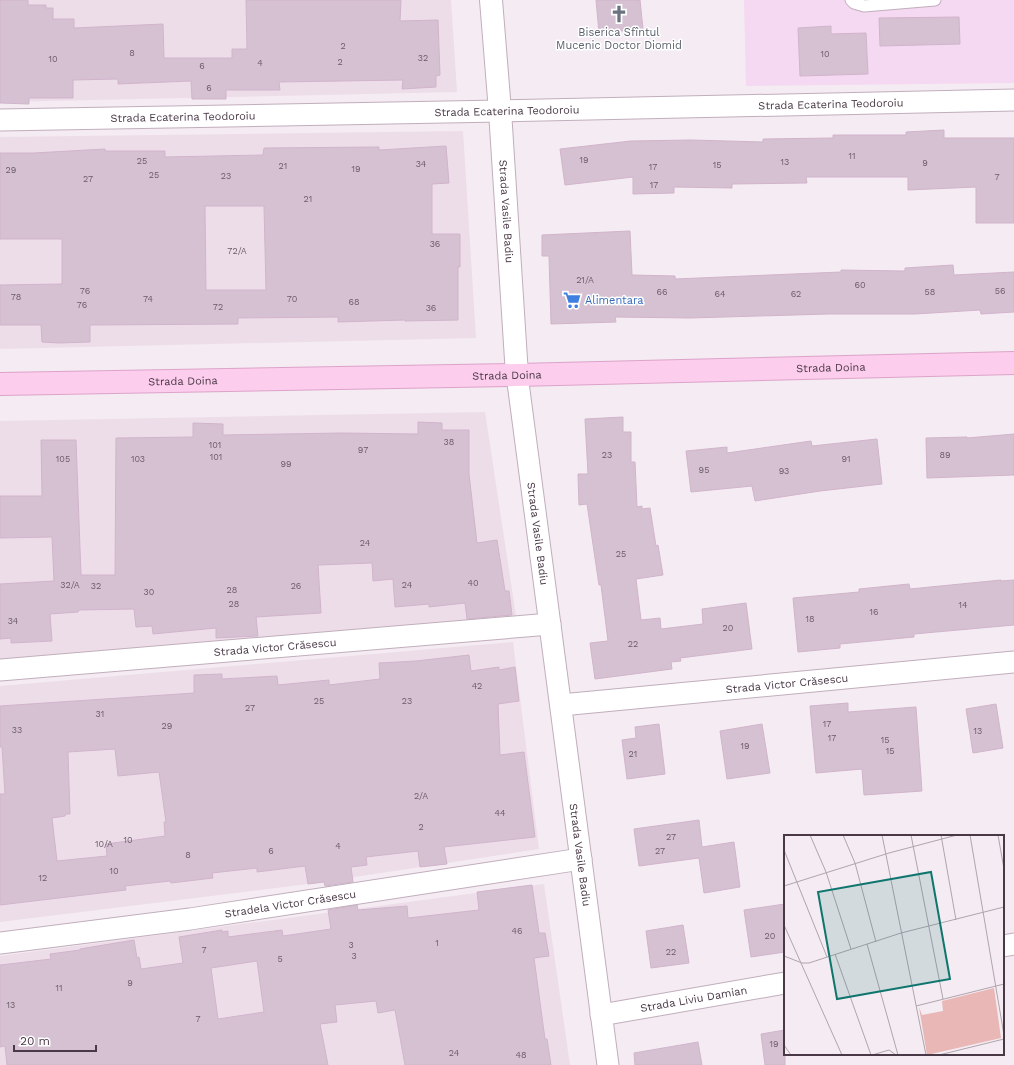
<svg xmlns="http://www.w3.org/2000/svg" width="1014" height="1065" font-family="'Work Sans',sans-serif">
<rect width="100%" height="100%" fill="#f5ebf2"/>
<path fill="#eddde9" d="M0 0H451L457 92 0 102Z
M463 131 476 338 0 349V137Z
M485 412 516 616 0 661V421Z
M513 642 539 849 308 884 0 922V686Z
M544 884 570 1065H0V956Z"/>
<path fill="#f5d8f1" d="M744 0H1014V83L746 86Z"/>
<path fill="#d6c1d2" stroke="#d1b4cc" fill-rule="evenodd" d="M0 0H28V5H46V8H53V19H74V28L163 24 164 58H232V49H247L246 0H401L400 21 438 20 440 75 436 76V87L402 89 403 80 279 82 280 90H226V99H192L191 81 118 84V79L73 80V98H29V104L0 103Z
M596 0H640L643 29 599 33Z
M959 17 960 44 880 46 879 18Z
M831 26V34L866 33 868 74 800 76 798 28Z
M944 130V138H1014V223H976V187L908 190V177H806L807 183 732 184V188L674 187V193L633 194V177L565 185 560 149 631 141 691 140 763 142V139L833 138V135H906V132Z
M446 146 449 183 432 184V234H460V267H458V320L405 321V320L338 322V317L238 318V324L90 325V342L59 343 42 342 41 325H0V285L62 284V239H0V153H34L105 149V151H165V157L263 155 264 148 379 147V150ZM205 206H264L266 290H206Z
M630 231 632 275 675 276V279L841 272V270L905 271V268L953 265 954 275 1014 272V312L981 314 980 310 915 314H829L690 318 615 317 616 322 551 324 549 256H542V235Z
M623 417V432H631V462H635L637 507 642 506V509L650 508 656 546 658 545 663 575 636 579 641 620 660 618 661 629 703 624 702 609 746 603 752 649 680 658 681 661 671 662 672 669 595 679 590 643 608 641 601 585H599L587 504 579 505 578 474H588L585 419Z
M418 422 442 423V430H469V474L477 543 497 540 505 591H509L512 615 467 619 465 603 429 607V604L395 607 393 579 373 581 372 563 318 565 321 613 256 617 258 636 216 638V628L153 634 152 626 136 627 134 609 79 610 78 612 50 614 52 641 11 643V638L0 639V584L54 581 52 537 0 538V496H42L41 440H76L81 575H115L116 438 193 437V423L223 424V435L341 433 418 434Z
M1014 434V475L927 478 926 438 967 437V438Z
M877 439 882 484 820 491 755 501 752 486 691 492 686 451 727 447V453L811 441 812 446Z
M1001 580V581L1014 580V625L914 634V637L840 644V648L798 652 793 598 859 592V589L909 584 910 589Z
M469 655 471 671 499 667V670L515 667 519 701 498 704 500 755 524 752 535 837 444 847 447 864 420 867 418 851 366 857 367 865 351 867 353 882 325 886 324 882 308 884 305 866 257 872V868L212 873 213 878 171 883 170 881 125 886 126 890 0 905V794H5L2 747H0V706L194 693V675L222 674V679L277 676 278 685 329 680V685L380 679 379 663 416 661ZM115 749 118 776 159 772 166 822H164L165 836 106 844 107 856 57 861 52 818 65 816 66 814H70L68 752Z
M848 703V712L916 707 922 791 864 795 862 769 816 773 810 706Z
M996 704 1003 748 973 753 966 709Z
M659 724 665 774 627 779 622 740 636 738 635 727Z
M762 724 770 773 727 779 720 731Z
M699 820 702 847 734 842 740 887 704 893 699 858 639 866 634 829Z
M532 885 539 933H545L549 956 534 958 545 1039H547L551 1065H405L395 1010 378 1013 376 1001 335 1005 337 1022 320 1024 328 1065H7L5 1046 0 1047V965L51 959 50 954 80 950V949L134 940 137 958 139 957 141 969 183 963 179 937 222 930V932L228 931V937L282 930 283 936 331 929 328 910 357 905 358 910 407 906 408 918 479 910 477 892ZM257 961 264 1012 218 1019 211 968Z
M785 904V952L751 957 744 910Z
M683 925 689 963 651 968 646 931Z
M785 1030V1065H765L761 1034Z
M698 1042 702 1065H635L634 1053Z"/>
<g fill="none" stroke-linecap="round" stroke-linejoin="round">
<g stroke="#c1aebc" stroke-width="13">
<path id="service" d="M851 0 854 3 864 6 935 0"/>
</g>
<g stroke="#c1aebc" stroke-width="23">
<g id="minor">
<path id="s1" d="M0 120 500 111 1014 100"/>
<path id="s2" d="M517 375 608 1065"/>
<path id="s3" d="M0 670 550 624"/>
<path id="s4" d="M561 705 1014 662"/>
<path id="s5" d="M0 943 190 919 581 859"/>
<path d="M1003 946 1014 944"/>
<path id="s6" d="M601 1015 785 983"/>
</g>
</g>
<g stroke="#c1aebc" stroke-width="24">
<g id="tertiary">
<path id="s7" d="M491 0 500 111 517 375"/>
</g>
</g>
<g stroke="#dca3c9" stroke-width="24">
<g id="secondary">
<path id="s8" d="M0 384 517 375 1014 363"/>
</g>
</g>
<use href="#service" stroke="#fff" stroke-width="11"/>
<use href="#minor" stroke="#fff" stroke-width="21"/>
<use href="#tertiary" stroke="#fff" stroke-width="22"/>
<use href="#secondary" stroke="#fdcded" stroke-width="22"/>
</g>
<defs>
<g id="church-bare" transform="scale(1.38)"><path d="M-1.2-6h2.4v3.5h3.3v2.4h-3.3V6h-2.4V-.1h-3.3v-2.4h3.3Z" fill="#6b7280" stroke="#fff" stroke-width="2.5" paint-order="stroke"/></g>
<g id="supermarket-bare" transform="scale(1.38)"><path d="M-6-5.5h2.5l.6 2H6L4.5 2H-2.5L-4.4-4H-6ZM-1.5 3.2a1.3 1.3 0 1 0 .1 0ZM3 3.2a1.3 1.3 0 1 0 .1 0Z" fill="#3f7fe0" stroke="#fff" stroke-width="2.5" paint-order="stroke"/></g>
</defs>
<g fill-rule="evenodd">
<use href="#church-bare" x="619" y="14"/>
<use href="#supermarket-bare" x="572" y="300"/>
</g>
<g text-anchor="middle" stroke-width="3" stroke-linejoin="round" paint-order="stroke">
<g font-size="9" fill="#6c5b69">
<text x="343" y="49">2</text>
<text x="132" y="56">8</text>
<text x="825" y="57">10</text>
<text x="423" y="61">32</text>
<text x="53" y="62">10</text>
<text x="340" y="65">2</text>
<text x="260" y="66">4</text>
<text x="202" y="69">6</text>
<text x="209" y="91">6</text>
<text x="852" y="159">11</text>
<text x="584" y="163">19</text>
<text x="142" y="164">25</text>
<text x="785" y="165">13</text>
<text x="925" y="166">9</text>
<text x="421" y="167">34</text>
<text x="717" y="168">15</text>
<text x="283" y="169">21</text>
<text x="653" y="170">17</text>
<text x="356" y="172">19</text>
<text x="11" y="173">29</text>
<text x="154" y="178">25</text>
<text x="226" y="179">23</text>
<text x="997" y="180">7</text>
<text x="88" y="182">27</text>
<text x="654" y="188">17</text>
<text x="308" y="202">21</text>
<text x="435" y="247">36</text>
<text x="237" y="254">72/A</text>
<text x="585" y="283">21/A</text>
<text x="860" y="288">60</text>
<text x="85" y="294">76</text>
<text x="1000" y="294">56</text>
<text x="662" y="295">66</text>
<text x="930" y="295">58</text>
<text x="720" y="297">64</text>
<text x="796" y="297">62</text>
<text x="16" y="300">78</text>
<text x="148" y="302">74</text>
<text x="292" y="302">70</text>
<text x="354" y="305">68</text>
<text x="82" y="308">76</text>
<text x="218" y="310">72</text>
<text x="431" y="311">36</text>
<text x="449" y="445">38</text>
<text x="215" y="448">101</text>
<text x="363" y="453">97</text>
<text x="607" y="458">23</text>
<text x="945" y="458">89</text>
<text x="216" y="460">101</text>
<text x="63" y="462">105</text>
<text x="138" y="462">103</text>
<text x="846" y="462">91</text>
<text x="286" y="467">99</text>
<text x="704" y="473">95</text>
<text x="784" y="474">93</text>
<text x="365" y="546">24</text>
<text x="621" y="557">25</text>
<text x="473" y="586">40</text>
<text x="70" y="588">32/A</text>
<text x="407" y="588">24</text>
<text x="96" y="589">32</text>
<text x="296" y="589">26</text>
<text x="232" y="593">28</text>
<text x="149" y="595">30</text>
<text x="234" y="607">28</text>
<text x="963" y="608">14</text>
<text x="874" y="615">16</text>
<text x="810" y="622">18</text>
<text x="13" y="624">34</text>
<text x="728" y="631">20</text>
<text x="633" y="647">22</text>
<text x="477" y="689">42</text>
<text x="319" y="704">25</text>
<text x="407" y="704">23</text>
<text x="250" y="711">27</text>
<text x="100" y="717">31</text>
<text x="827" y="727">17</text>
<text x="167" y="729">29</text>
<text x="17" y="733">33</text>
<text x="978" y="734">13</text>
<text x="832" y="741">17</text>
<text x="885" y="743">15</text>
<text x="745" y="749">19</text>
<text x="890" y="754">15</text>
<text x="633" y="757">21</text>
<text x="421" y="799">2/A</text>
<text x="500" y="816">44</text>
<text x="421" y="830">2</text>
<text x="671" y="840">27</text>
<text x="128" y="843">10</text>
<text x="104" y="847">10/A</text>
<text x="338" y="849">4</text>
<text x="271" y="854">6</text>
<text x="660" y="854">27</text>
<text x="188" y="858">8</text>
<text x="114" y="874">10</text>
<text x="43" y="881">12</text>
<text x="517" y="934">46</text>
<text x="770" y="939">20</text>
<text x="437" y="946">1</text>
<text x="351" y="948">3</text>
<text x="204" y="953">7</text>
<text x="671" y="955">22</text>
<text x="354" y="959">3</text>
<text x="280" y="962">5</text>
<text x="130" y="986">9</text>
<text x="59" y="991">11</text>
<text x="11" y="1008">13</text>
<text x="198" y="1022">7</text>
<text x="774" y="1047">19</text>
<text x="454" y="1056">24</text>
<text x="521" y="1058">48</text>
</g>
<g font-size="11" fill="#5b616d" stroke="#fff">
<text x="619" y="36">Biserica Sfîntul<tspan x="619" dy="13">Mucenic Doctor Diomid</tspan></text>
</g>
<g font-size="11" fill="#493946" stroke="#fff">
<text dy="4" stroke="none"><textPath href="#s1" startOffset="831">Strada Ecaterina Teodoroiu</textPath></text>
<text dy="4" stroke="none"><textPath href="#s1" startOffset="507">Strada Ecaterina Teodoroiu</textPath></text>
<text dy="4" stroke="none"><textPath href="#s1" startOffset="183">Strada Ecaterina Teodoroiu</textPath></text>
<text dy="4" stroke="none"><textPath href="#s7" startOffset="212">Strada Vasile Badiu</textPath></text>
<text dy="4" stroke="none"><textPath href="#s8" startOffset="831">Strada Doina</textPath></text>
<text dy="4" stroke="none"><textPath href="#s8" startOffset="507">Strada Doina</textPath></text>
<text dy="4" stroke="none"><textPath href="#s8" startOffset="183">Strada Doina</textPath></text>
<text dy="4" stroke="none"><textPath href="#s2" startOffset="160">Strada Vasile Badiu</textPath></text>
<text dy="4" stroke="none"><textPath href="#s3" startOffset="276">Strada Victor Crăsescu</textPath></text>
<text dy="4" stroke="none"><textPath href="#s4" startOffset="227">Strada Victor Crăsescu</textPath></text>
<text dy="4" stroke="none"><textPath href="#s2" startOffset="484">Strada Vasile Badiu</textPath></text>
<text dy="4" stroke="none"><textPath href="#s5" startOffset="293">Stradela Victor Crăsescu</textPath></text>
<text dy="4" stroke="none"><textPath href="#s6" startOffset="94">Strada Liviu Damian</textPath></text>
</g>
<g font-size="11" fill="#366cbe" stroke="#fff" text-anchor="start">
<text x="585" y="304">Alimentara</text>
</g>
</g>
<g transform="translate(784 835)">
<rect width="220" height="220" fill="#f5ebf2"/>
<path d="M210 153 217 203 143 220 135 172 138 180 159 176 158 166Z" fill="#e8b7b6"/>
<path fill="none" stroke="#b0a4ad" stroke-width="1" d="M26 0 42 37 67 114M59 0 71 28 92 107M98 0 142 220M127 0 159 164M157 0 172 85M186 0 220 200M214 0 220 34M0 15 43 122M0 51 105 18 173 0M0 90 58 220M83 109 114 220M51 119 87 220M0 121 18 128H25L117 98 220 72M132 171 220 149M0 210 7 220M88 220 105 215 112 220M155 220 220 204"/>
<path fill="#0f766e" fill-opacity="0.15" stroke="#0f766e" stroke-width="2" d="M147 37 166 144 53 164 34 57Z"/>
<rect width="220" height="220" fill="none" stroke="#493946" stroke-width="2"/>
</g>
<path d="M14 1045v6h82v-6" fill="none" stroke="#493946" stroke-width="2"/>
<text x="20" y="1045" font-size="12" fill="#493946" stroke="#ffffff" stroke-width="3" paint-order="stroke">20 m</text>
</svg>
